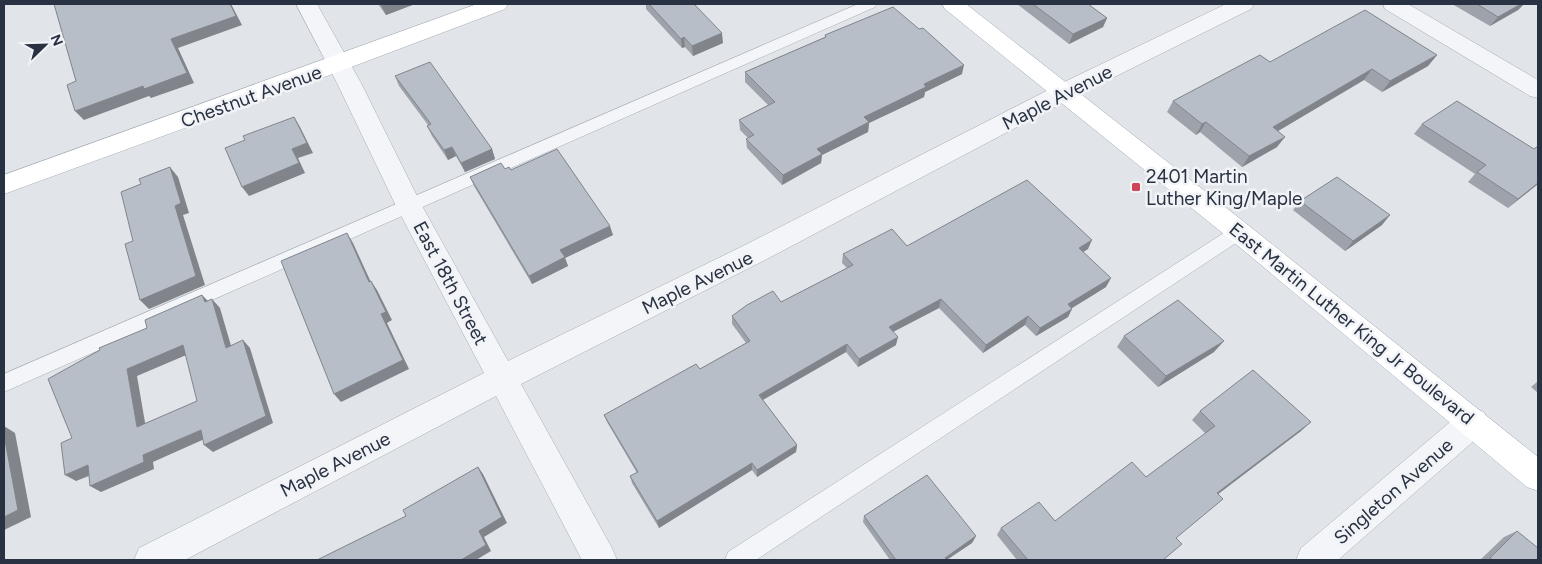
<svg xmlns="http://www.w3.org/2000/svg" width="1542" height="564" font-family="Figtree,sans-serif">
<rect width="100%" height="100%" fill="#e1e5ea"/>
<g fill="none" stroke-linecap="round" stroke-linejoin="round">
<g stroke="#a6acb4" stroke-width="1">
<path id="lane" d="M858 4H877L875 7 4 392V374Z
M1239 225 1245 227 1248 232 1245 237 756 560H725L728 552 1233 227Z"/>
</g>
<g stroke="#a6acb4" stroke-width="1">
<path id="street" d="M296 4H317L361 83 421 204 508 361 747 244 1056 86 1226 4H1254L1251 9 1072 98 765 260 521 384 612 548 617 560H582L496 396 185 560H134L139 548 484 373 396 206 337 83Z
M1383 4H1408L1538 80V98L1530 96 1385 9Z
M1473 408 1484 412 1488 422 1484 432 1338 560H1296L1301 548 1462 412Z"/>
</g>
<g stroke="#a6acb4" stroke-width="1">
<path id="secondary" d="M477 4H508L505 9 346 69 4 194V175Z"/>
</g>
<g stroke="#a0a9b6" stroke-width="1">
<path id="primary" d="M942 4H966L1248 225 1538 457V491L1527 487 1230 239 945 9Z"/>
</g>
<use href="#lane" fill="#f4f5f8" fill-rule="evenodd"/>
<use href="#street" fill="#f4f5f8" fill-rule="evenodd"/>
<use href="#secondary" fill="#fff" fill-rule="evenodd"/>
<use href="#primary" fill="#fff" fill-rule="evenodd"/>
</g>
<path fill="#9ea3ab" d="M378 4H415L386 15Z
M646 4H694L723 43 693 56 685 47 682 48 646 9Z
M1017 4H1088L1107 18 1103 27 1069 44Z
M1452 4H1524L1518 10 1490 26Z
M825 35 962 74 925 92 924 97 869 123 868 132 822 155 821 163 782 185 747 148 746 139 748 138 740 130 739 120 768 105 745 82V72L825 37Z
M1437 55 1428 66 1382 92 1364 80 1278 131 1277 147 1242 167 1200 132 1196 135 1167 112 1173 101 1270 62Z
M395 76 492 149 495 159 465 172 456 156 448 160 432 136 427 126 428 125 399 86Z
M1422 124 1538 184 1508 208 1468 182 1475 174 1414 134Z
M505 169 511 170 613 235 565 258 568 266 532 284 474 186 470 177Z
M1300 201 1382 225 1345 251 1293 210Z
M907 246 1088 249 1083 252 1106 287 1072 308 1068 317 1036 336 1025 325 983 353 939 308 893 332 896 345 858 367 846 352 763 400 797 445 796 452 757 477 752 470 659 528 632 483 630 476 637 473 607 422 604 415 700 369 746 343 732 324V316L781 302 847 268 842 263 843 254Z
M1124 336 1214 352 1158 387 1117 347Z
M1538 381V393L1531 387Z
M1200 411 1301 431 1218 494 1176 538 1163 560H1017L997 535 1001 528 1055 521 1146 477 1206 434 1192 420Z
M864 516 976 536 972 543 947 560H890L863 522Z
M1517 531 1538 560H1480L1504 537Z"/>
<path fill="#81858b" d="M230 4H231L242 25 178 48 194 83 151 98 149 96 84 120 75 111 143 86 171 39Z
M384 4H415L386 15 381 5Z
M1521 4H1524L1518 10 1490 26 1498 17Z
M1107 18 1103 27 1069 44 1073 34Z
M722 33 723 43 693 56 692 46Z
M684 37 685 47 682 48 681 39Z
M1437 55 1428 66 1382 92 1390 81Z
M964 65 962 74 925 92 924 97 869 123 868 132 822 155 821 163 782 185 783 175 817 149 864 117 924 84Z
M1372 69 1364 80 1266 138 1273 127Z
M294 117 300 127 313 153 298 158 305 173 249 196 242 187 292 149Z
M1206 122 1200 132 1196 135 1202 124Z
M1285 137 1277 147 1242 167 1249 156Z
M452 147 456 156 448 160 444 150Z
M492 149 495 159 465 172 461 163Z
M170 167 178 177 189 213 183 215 205 285 149 309 140 300 175 206Z
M1538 183V184L1508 208 1518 199Z
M1390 215 1382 225 1345 251 1353 241Z
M610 226 613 235 565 258 568 266 532 284 529 276 560 250Z
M347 233 353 243 375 291 369 282Z
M1092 240 1088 249 1075 257 1079 248Z
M1111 278 1106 287 1064 313 1068 304Z
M371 281 377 290 392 320 387 323 409 369 341 402 334 394 381 314Z
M202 295 210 303 205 302Z
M212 299 220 308 234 356 226 348Z
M941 299 939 308 887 335 889 327Z
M1072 309 1068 317 1036 336 1040 328Z
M1028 316 1025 325 983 353 986 345Z
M898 337 896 345 858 367 859 359Z
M243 340 250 348 273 423 213 452 204 445Z
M1224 341 1214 352 1158 387 1166 376Z
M847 344 846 352 759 402V395Z
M183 345 191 353 137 376 147 434 137 427 127 369Z
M1311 422 1301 431 1209 501 1217 493Z
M4 426 15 433 31 517 4 530Z
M201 430 209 437 153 462 154 469 101 492 90 486 143 455Z
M797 445 796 452 757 477V470Z
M752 463V470L659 528 657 521Z
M88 465 99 472 76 481 65 475Z
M478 467 483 474 507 523 484 537 491 551 476 560H461L479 531Z
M976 536 972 543 946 560 945 558Z"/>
<path fill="#b8bec7" stroke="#81858b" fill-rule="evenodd" d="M54 4H230L236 16 171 39 187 73 144 89 143 86 75 111 67 85 76 81Z
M649 4H694L722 33 692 46 684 37 681 39Z
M1033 4H1088L1107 18 1073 34Z
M1477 4H1521L1498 17Z
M893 7 919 29 923 28 964 65 924 84 926 87 864 117 869 122 817 149 822 154 783 175 746 139 754 135 739 120 775 102 745 72 826 37 825 35Z
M1365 10 1437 55 1390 81 1372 69 1273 127 1285 137 1249 156 1206 122 1202 124 1173 101 1260 55 1270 62Z
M430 62 492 149 461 163 452 147 444 150 427 126 431 124 395 76Z
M1457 101 1534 149 1538 146V183L1518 199 1477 172 1486 165 1422 124Z
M294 117 307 143 292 149 299 163 242 187 225 148 245 140 243 136Z
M557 149 610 226 560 250 565 257 529 276 470 177 501 163 505 169 509 167 511 170Z
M170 167 181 203 175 206 196 276 140 300 125 244 133 241 121 192 141 184 139 179Z
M1337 177 1390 215 1353 241 1300 201Z
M1027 180 1092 240 1079 248 1111 278 1068 304 1072 309 1040 328 1028 316 986 345 941 299 889 327 898 337 859 359 847 344 759 395 797 445 757 470 752 463 657 521 630 476 638 472 604 415 696 364 700 369 750 341 732 316 747 305 773 291 781 302 853 265 843 254 892 229 907 246Z
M347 233 369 282 371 281 386 312 381 314 403 360 334 394 281 261Z
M202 295 205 302 212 299 226 348 243 340 266 416 204 445 201 430 143 455 144 462 90 486 88 465 65 475 61 443 72 438 48 379 100 350 99 348 147 328 145 320ZM183 345 197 401 137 427 127 369Z
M1178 300 1224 341 1166 376 1124 336Z
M1253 370 1311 422 1217 493 1223 499 1176 538 1182 544 1163 560H1028L1001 528 1039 502 1055 521 1132 462 1146 477 1215 426 1200 411Z
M4 435 18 510 4 517Z
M478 467 502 517 479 531 486 545 461 560H317L406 516 403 510Z
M927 475 976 536 945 558 947 560H896L864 516Z
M1517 531 1538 548V560H1493L1490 558Z"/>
<rect fill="#d14459" stroke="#f1f3f7" stroke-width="2" x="1131" y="182" width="10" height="10" rx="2.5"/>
<g text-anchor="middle" stroke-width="5" stroke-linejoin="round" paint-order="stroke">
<g font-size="19" fill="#293242" stroke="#f1f3f7">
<text transform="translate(251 96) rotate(-20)" y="7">Chestnut Avenue</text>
<text transform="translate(1057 97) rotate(-27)" y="7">Maple Avenue</text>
<text transform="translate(697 282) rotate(-26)" y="7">Maple Avenue</text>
<text transform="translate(451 283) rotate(62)" y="7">East 18th Street</text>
<text transform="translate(1352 323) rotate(39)" y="7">East Martin Luther King Jr Boulevard</text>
<text transform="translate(335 464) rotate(-27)" y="7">Maple Avenue</text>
<text transform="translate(1393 491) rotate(-41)" y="7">Singleton Avenue</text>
</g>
<g font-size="19" fill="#293242" stroke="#f1f3f7" text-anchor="start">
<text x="1146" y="183">2401 Martin<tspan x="1146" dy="22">Luther King/Maple</tspan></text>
</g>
</g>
<rect width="1542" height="564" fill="none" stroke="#293242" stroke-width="10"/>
<g transform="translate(45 45) rotate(67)" stroke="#f1f3f7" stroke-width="4" paint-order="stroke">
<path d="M0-4L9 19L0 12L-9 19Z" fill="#293242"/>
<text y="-8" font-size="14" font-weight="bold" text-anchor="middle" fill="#293242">N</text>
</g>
</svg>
